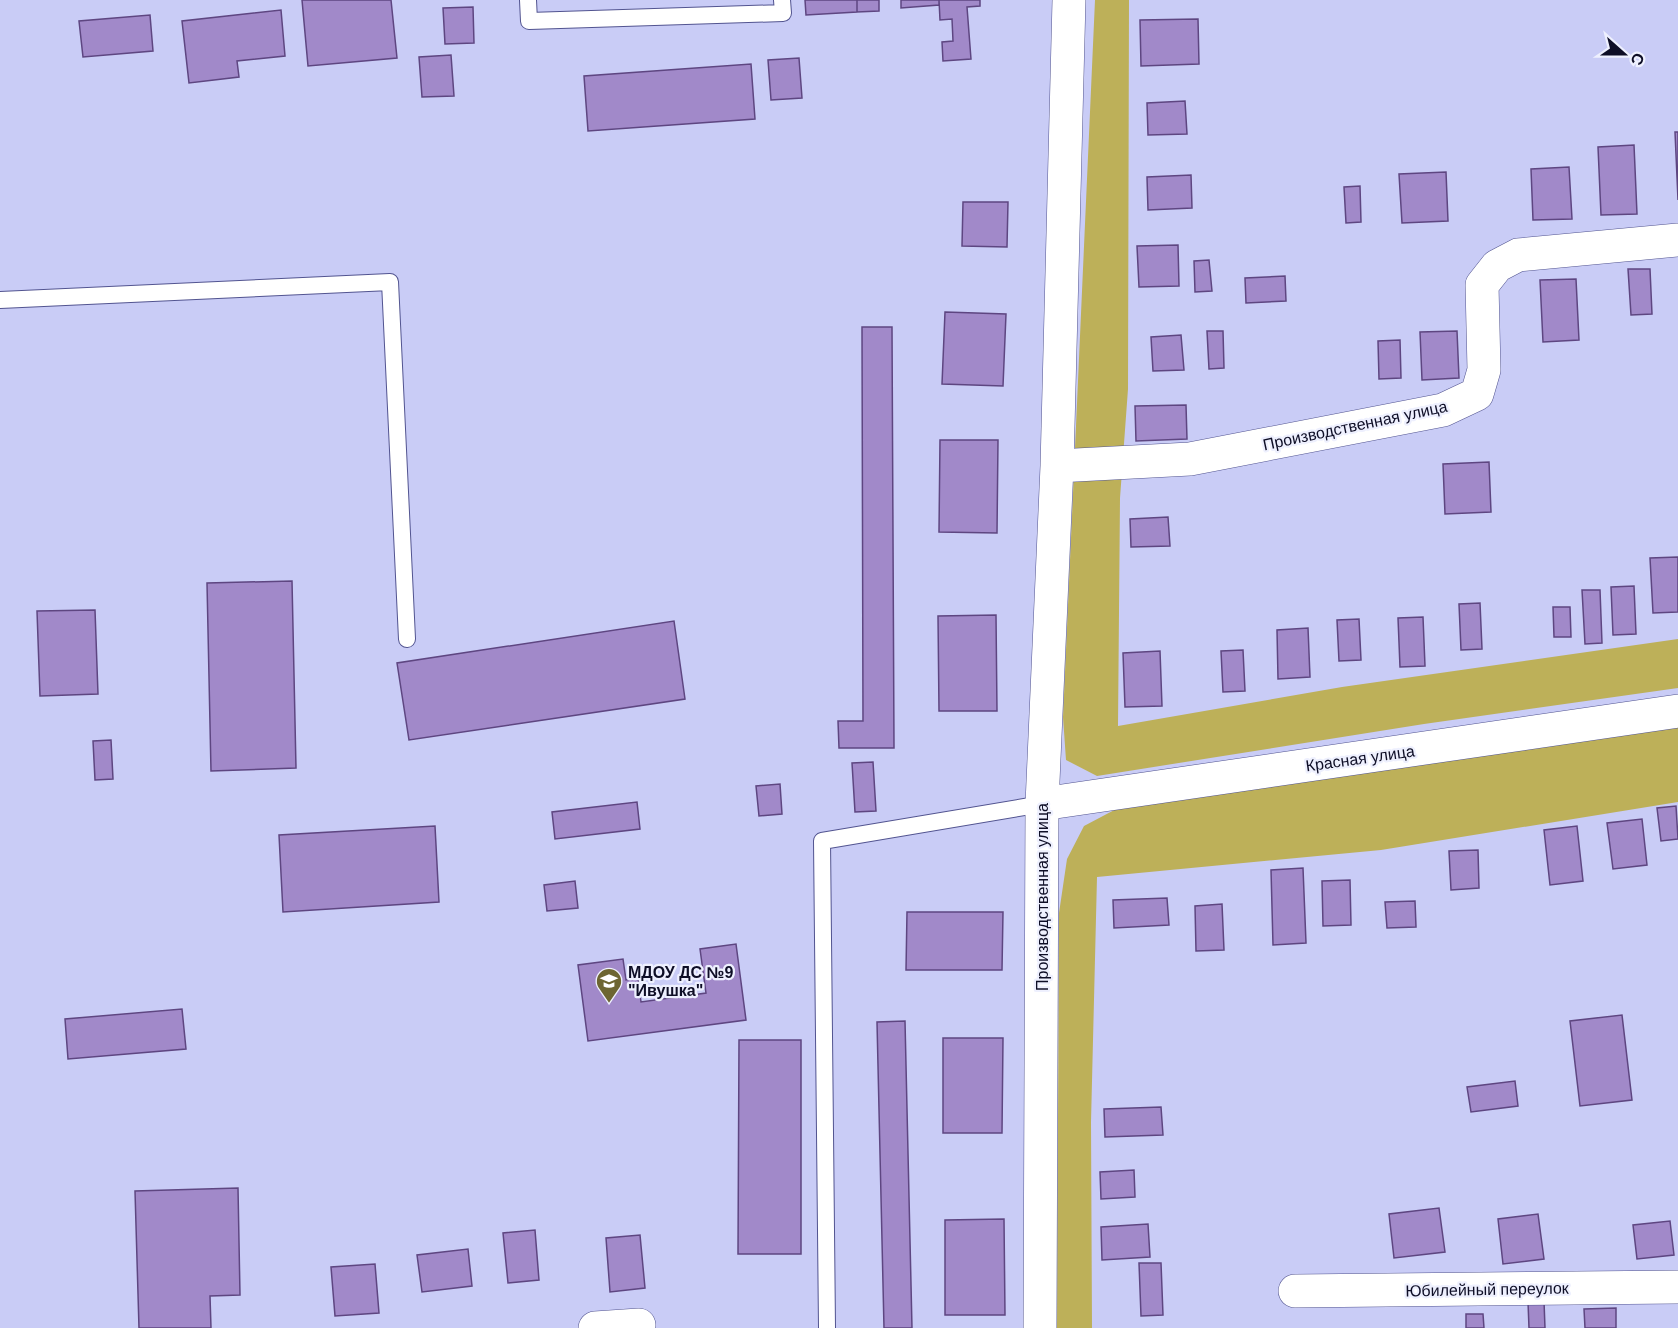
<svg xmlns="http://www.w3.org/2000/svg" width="1678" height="1328" font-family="Arial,sans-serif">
<rect width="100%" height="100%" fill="#c9ccf6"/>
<path fill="#bdb059" d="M1095 0H1129L1128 389 1120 498 1118 726 1342 687 1678 639V688L1424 724 1097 776 1066 760 1063 717Z
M1678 726V802L1381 850 1097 877 1091 1122 1092 1328H1057L1059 913 1067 859 1084 826 1120 807Z"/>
<path fill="#a189c9" stroke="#5e4681" stroke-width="1.5" d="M302 0H391L397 58 308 66Z
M805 0H857V12L806 15Z
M857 0H879V11L857 12Z
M901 0H939V5L901 8Z
M939 0H980V6L967 7 971 59 943 61 942 42 953 41 952 19 940 20Z
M473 7 474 43 445 44 443 8Z
M281 10 285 56 237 61 239 77 189 83 182 21Z
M150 15 153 51 83 57 79 21Z
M1198 19 1199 64 1141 66 1140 20Z
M451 55 454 96 422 97 419 57Z
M799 58 802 98 771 100 768 60Z
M751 64 755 119 588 131 584 76Z
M1185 101 1187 134 1148 135 1147 103Z
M1675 132H1678V200Z
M1634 145 1637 214 1601 215 1598 147Z
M1569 167 1572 219 1533 220 1531 169Z
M1446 172 1448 221 1402 223 1399 174Z
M1191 175 1192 208 1148 210 1147 177Z
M1360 186 1361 222 1346 223 1344 187Z
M963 202H1008L1007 247 962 246Z
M1178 245 1179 286 1139 287 1137 246Z
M1209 260 1212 291 1195 292 1194 261Z
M1628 269H1650L1652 314 1631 315Z
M1285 276 1286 301 1246 303 1245 278Z
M1576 279 1579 340 1543 342 1540 280Z
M945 312 1006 314 1003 386 942 384Z
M862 327H892L894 748H839L838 721H863Z
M1207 331H1223L1224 368 1209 369Z
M1457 331 1459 378 1422 380 1420 332Z
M1181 335 1184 370 1153 371 1151 337Z
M1400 340 1401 378 1379 379 1378 341Z
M1186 405 1187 439 1136 441 1135 406Z
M940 440H998L997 533 939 532Z
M1489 462 1491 512 1445 514 1443 464Z
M1168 517 1170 546 1131 547 1130 519Z
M1678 557V612L1653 613 1650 558Z
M292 581 296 768 211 771 207 583Z
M1634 586 1636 634 1613 635 1611 587Z
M1582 590H1600L1602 643 1585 644Z
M1480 603 1482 649 1461 650 1459 604Z
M1553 607H1570L1571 637H1554Z
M95 610 98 694 40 696 37 611Z
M996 615 997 711H939L938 616Z
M1423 617 1425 666 1400 667 1398 618Z
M1359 619 1361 660 1339 661 1337 620Z
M674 621 685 699 409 740 397 663Z
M1308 628 1310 677 1278 679 1277 630Z
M1243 650 1245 691 1223 692 1221 651Z
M1160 651 1162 706 1125 707 1123 653Z
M111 740 113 779 95 780 93 741Z
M873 762 876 811 855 812 852 763Z
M780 784 782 814 759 816 756 786Z
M637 802 640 829 555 839 552 812Z
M1676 806 1678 839 1661 841 1657 808Z
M1642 819 1647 865 1613 869 1607 823Z
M435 826 439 902 283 912 279 835Z
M1577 826 1583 881 1550 885 1544 830Z
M1478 850 1479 888 1451 890 1449 851Z
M1303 868 1306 943 1273 945 1271 870Z
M1350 880 1351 925 1323 926 1322 881Z
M575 881 578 908 547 911 544 885Z
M1167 898 1169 925 1114 928 1113 900Z
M1415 901 1416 927 1387 928 1385 902Z
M1222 904 1224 950 1196 951 1195 906Z
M907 912H1003L1002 970H906Z
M736 944 746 1020 588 1041 578 965 623 959 626 980 638 978 641 1002 706 993 700 949Z
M182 1009 186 1049 68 1059 65 1019Z
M1622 1015 1632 1100 1580 1106 1570 1021Z
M905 1021 912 1328H884L877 1022Z
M943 1038H1003L1002 1133H943Z
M739 1040H801V1254H738Z
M1515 1081 1518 1106 1471 1112 1467 1087Z
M1161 1107 1163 1135 1105 1137 1104 1109Z
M1134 1170 1135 1197 1101 1199 1100 1172Z
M238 1188 240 1295 210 1296 211 1328H139L135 1191Z
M1439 1208 1445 1252 1394 1258 1389 1214Z
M1538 1214 1544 1259 1503 1264 1498 1219Z
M1004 1219 1005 1315H945V1220Z
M1670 1221 1674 1255 1637 1259 1633 1225Z
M1148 1224 1150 1257 1102 1260 1101 1227Z
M535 1230 539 1280 508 1283 503 1233Z
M640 1235 645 1288 610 1292 606 1238Z
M468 1249 472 1286 422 1292 417 1255Z
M1139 1263H1161L1163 1315 1141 1316Z
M375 1264 379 1313 335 1316 331 1267Z
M1544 1301 1545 1328H1529L1528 1302Z
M1616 1308V1328H1585L1584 1309Z
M1466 1314H1483L1484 1328H1466Z"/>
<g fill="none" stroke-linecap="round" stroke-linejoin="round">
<g stroke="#525490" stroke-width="18">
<path id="service" d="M528 0 529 21 783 13 782 0
M0 300 390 282 407 639
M827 1328 822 841 1042 804"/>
</g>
<g stroke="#525490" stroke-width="34">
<path id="minor" d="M1057 466 1190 459 1443 410 1477 394 1484 370 1482 285 1497 266 1518 255 1678 240
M1042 804 1678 711
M1295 1291 1678 1287
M595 1328 639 1325
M1040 1328 1042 804 1057 466 1069 0"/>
</g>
<use href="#service" stroke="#fff" stroke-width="16"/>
<use href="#minor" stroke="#fff" stroke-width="33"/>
</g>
<defs>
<g id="school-pin" transform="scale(1.35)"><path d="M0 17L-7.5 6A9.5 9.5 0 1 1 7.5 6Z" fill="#6d6532" stroke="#eef0fe"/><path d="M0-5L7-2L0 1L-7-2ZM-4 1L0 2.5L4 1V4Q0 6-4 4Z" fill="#fff"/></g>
</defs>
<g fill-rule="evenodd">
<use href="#school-pin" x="609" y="981"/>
</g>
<g text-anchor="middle" stroke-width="4.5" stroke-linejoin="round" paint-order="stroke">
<g font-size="16" fill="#0e0e26" stroke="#eef0fe">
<text transform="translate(1355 425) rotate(-12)" y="6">Производственная улица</text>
<text transform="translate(1360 758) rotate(-8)" y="6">Красная улица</text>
<text transform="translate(1042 897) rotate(-90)" y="6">Производственная улица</text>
<text transform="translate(1487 1289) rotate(-1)" y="6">Юбилейный переулок</text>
</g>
<g font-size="16" font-weight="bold" fill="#0e0e26" stroke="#eef0fe" text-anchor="start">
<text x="628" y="978">МДОУ ДС №9<tspan x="628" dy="18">"Ивушка"</tspan></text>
</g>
</g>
<g transform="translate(1624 54) rotate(111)" stroke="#eef0fe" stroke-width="4.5" paint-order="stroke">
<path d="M0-4.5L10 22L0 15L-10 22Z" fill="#0e0e26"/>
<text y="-9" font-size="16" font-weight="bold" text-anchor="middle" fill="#0e0e26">С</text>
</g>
</svg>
